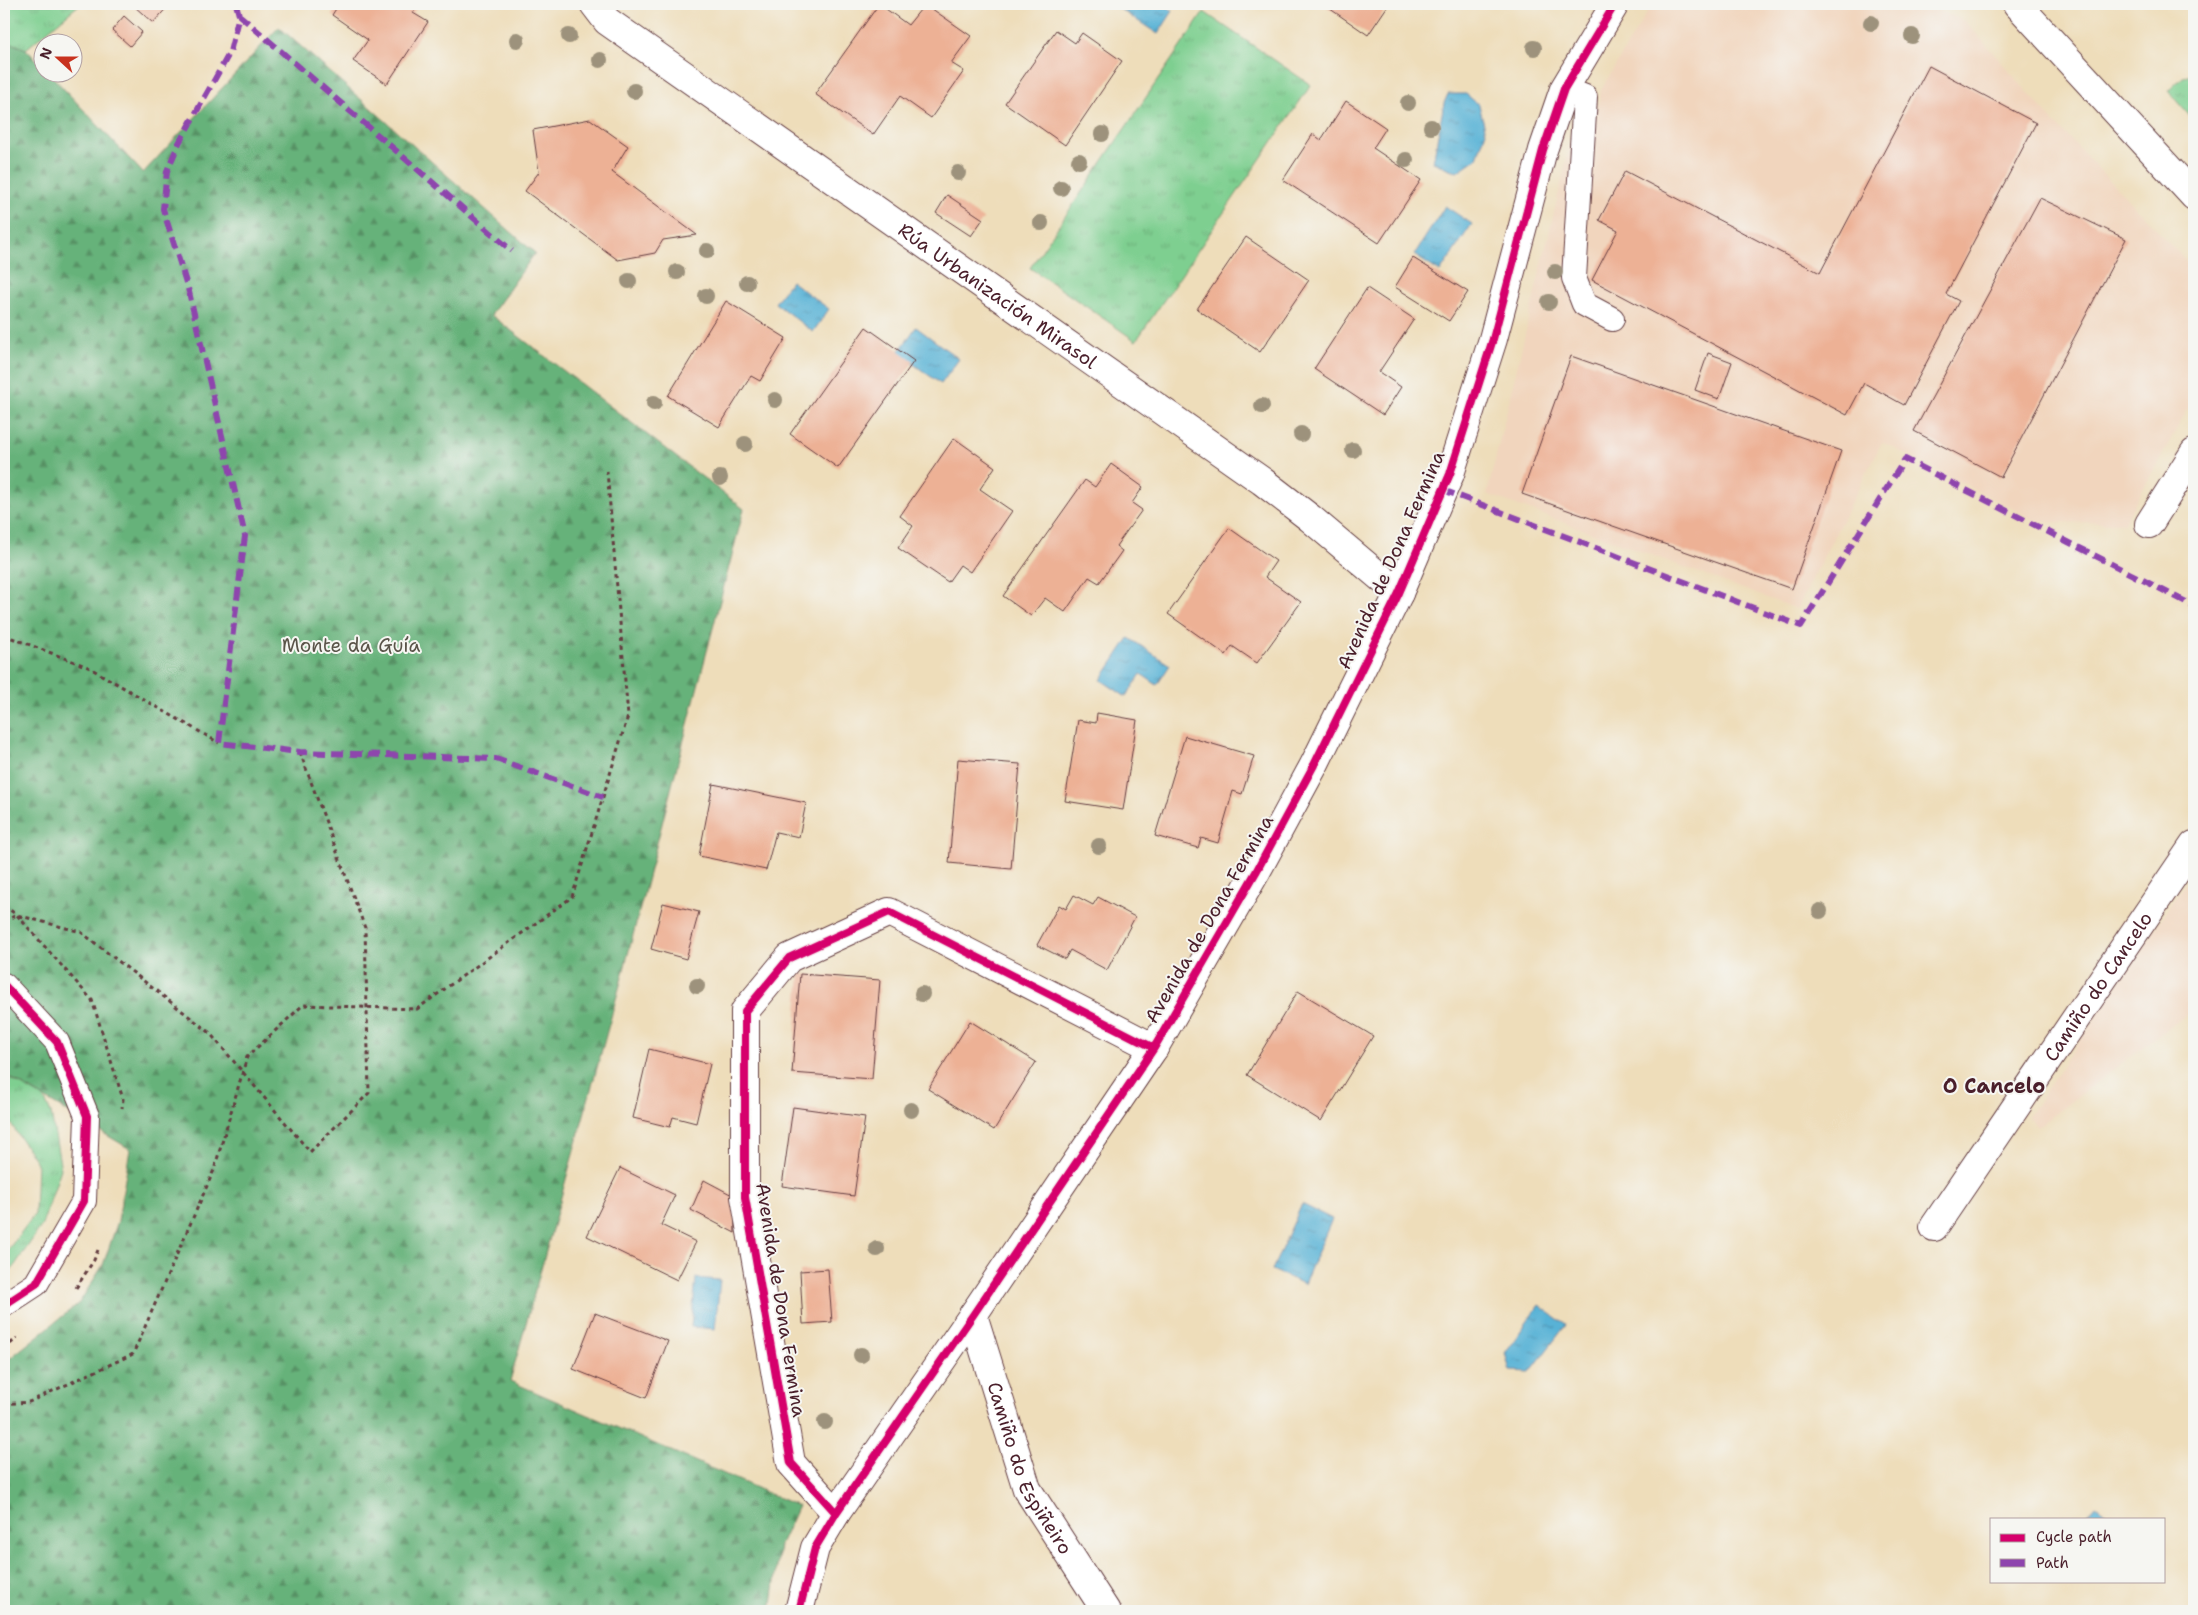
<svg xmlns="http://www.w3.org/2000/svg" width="2198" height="1615" viewBox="0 0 2198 1615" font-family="'Shantell Sans',sans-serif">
<defs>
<pattern id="grass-tufts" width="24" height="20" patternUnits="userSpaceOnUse" patternTransform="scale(1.25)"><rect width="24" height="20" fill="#7ecf90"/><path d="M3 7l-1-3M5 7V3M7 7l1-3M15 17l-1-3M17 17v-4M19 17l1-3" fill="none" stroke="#6eb17c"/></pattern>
<pattern id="forest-firs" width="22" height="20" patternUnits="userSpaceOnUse" patternTransform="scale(1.25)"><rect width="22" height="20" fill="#66b27a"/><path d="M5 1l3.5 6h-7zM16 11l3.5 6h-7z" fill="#569064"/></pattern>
<pattern id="water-ripples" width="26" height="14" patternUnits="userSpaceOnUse" patternTransform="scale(1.25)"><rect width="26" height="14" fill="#59b2d6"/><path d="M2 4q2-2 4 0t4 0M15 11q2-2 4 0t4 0" fill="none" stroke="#4c90ae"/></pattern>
</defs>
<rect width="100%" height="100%" fill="#f6f6f2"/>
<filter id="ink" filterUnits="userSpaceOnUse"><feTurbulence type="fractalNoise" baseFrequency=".02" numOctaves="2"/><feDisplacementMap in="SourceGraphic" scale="10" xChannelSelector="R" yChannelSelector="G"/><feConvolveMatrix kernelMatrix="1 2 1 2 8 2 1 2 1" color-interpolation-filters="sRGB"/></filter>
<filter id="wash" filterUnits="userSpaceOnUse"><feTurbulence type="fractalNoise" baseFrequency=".0096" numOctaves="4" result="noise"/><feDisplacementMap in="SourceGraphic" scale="20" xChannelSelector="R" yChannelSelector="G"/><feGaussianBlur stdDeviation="1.12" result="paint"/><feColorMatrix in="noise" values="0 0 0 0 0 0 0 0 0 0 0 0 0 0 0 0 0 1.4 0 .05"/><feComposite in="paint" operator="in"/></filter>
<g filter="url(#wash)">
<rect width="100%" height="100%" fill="#eeddba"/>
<path fill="#f1d5bd" d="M1652,4H1922L1965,21L2054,122L2194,269V398L2124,523L2039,522L1882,442L1797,609L1487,494L1571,141L1592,144L1601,90Z
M2194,871V1009L2037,1127L2028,1117Z"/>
<path fill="url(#grass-tufts)" stroke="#64775e" d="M4,4H80L26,49L4,40Z
M1204,12L1311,85L1136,341L1030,268Z
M2194,75V121L2168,91L2183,77Z
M4,1075L44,1098L51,1113L61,1169L42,1225L13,1268L4,1275V1255L35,1214L37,1163L9,1121L4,1118Z"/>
<path fill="url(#forest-firs)" stroke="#586852" d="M279,27L535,253L491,315L744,509L620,985L510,1381L798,1506L780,1545L771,1611H4V1363L79,1303L103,1265L118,1221L130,1149L4,1074V40L26,49L42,66V72L49,73L143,173Z"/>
<path fill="url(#water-ripples)" stroke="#526880" d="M1112,4H1162L1173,11L1158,34Z
M1448,94H1466L1479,105L1486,132L1477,158L1457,172L1433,162L1444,103Z
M1445,206L1472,224L1440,272L1414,255Z
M791,281L829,309L813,332L775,303Z
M916,327L959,359L941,384L898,353Z
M1129,638L1170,665L1157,685L1141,674L1126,697L1101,680Z
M1302,1204L1332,1219L1304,1284L1272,1270Z
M696,1278L720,1280L715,1329L691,1327Z
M1539,1305L1566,1325L1530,1372L1510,1371L1505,1353Z
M2096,1505L2114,1519H2084Z"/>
<g id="blocks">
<path fill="#edb195" d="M135,4H170L153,23L134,6Z
M339,4H419L413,13L428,22L387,84L353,61L368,40L332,15Z
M879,4L908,25L925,4L971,36L951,63L964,71L931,118L900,96L873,135L815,94Z
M1323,4H1389L1368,35Z
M2191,4H2194V16H2193Z
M124,16L142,32L130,46L112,30Z
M1056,30L1075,43L1082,33L1122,61L1065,145L1005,103Z
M1929,66L2036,123L1946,294L1959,301L1904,405L1864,383L1847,415L1592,280L1618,230L1599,220L1625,171L1820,273Z
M1346,101L1386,128L1373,148L1421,180L1379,243L1283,180L1313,134L1321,140Z
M590,119L628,146L612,172L697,235L663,240L655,253L618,260L525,191L539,172L533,130Z
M947,195L983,219L971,236L936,213Z
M2040,198L2126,239L2001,477L1914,431Z
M1246,237L1309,280L1260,352L1197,309Z
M1413,258L1468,292L1449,321L1395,287Z
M1367,288L1414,319L1379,372L1401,387L1383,415L1314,369Z
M726,301L786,338L760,381L751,376L719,427L668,396Z
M866,327L914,361L838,468L790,434Z
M1708,353L1732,362L1719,399L1695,390Z
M1571,356L1841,451L1792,589L1522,494Z
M954,438L995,467L980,489L1012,511L970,572L960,565L948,582L898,548L913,526L900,516Z
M1111,464L1143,487L1132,503L1142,510L1116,546L1122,551L1099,583L1089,577L1065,612L1045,598L1031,616L1003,596L1085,480L1095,487Z
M1229,528L1276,561L1265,577L1301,602L1257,663L1232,646L1226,655L1168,614Z
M1097,713L1137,720L1123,810L1065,801L1078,720L1096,723Z
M1185,736L1254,756L1242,794L1233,791L1218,843L1201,838L1198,848L1155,836Z
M958,759L1020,764L1011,869L949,863Z
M713,784L806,803L799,837L776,832L766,870L699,856Z
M1074,895L1093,905L1098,897L1135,917L1107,970L1070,950L1065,959L1037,945L1059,905L1066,909Z
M663,903L699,912L686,959L651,949Z
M800,974L880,980L872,1079L792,1073Z
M1298,991L1373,1036L1321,1121L1247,1075Z
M970,1021L1036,1062L994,1130L928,1089Z
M649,1049L710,1064L696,1123L673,1117L670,1127L633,1118Z
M793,1107L865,1117L854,1196L782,1186Z
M620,1168L675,1195L661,1225L696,1242L677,1280L587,1236Z
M704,1180L734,1196L735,1233L691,1210Z
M828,1269L832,1322L803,1324L800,1271Z
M595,1313L668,1341L646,1398L573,1369Z"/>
</g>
</g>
<g filter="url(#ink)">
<use href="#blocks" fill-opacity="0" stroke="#633c40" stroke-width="1"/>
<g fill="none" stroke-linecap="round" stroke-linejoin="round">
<defs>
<path id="service" d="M1564,89L1585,97L1574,278L1584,304L1612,319
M4,985L57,1042L87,1116L84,1201L36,1284L4,1305"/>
<g id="minor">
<path id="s1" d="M594,4L607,21L1262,481L1310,518L1399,593"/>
<path d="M2017,4L2194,196"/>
<path d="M2149,524L2194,453"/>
<path id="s2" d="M1934,1227L2194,845"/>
<path id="s3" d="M973,1315L1027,1489L1106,1611"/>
<path d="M836,1513L791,1463L745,1197V1011L789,958L889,912L1154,1048"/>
<path d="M799,1611L815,1548L836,1513L973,1315L1154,1048L1256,872L1314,765L1399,593L1450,474L1493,339L1543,150L1564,89L1615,4"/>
</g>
</defs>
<use href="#service" stroke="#633c40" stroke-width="26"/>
<use href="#minor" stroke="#633c40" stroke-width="30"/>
<path stroke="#633c40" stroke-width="3" stroke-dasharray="4 4" stroke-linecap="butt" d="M4,635L88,667L219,743
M4,906L17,915L92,1000L123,1099L122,1108
M4,921L17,915L81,932L209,1032L310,1152L369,1093L365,928L300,752
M76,1288L94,1260L98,1250
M4,1349L17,1338
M4,1404L29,1402L133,1354L214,1170L247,1057L303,1005L417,1009L572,897L628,716L607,471"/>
<use href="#service" stroke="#fff" stroke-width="24"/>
<use href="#minor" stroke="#fff" stroke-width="28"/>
<path stroke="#8e44ad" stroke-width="6" stroke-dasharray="12 6" stroke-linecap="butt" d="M236,4L239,15L230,52L179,143L167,171L163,209L189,292L245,536L219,743L300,752L496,759L603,797
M239,15L512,251
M1443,490L1801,626L1905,459L2194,606"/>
<defs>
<path id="cycleway" d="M4,985L57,1042L87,1116L84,1201L36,1284L4,1305
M836,1513L791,1463L745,1197V1011L789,958L889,912L1154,1048
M799,1611L815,1548L836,1513L973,1315L1154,1048L1256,872L1314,765L1399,593L1450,474L1493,339L1543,150L1564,89L1615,4"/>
</defs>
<use href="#cycleway" stroke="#f6f6f2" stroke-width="11"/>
<use href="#cycleway" stroke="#d6006c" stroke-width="8"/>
</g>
<g fill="#9d927c">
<circle cx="1871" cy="23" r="8"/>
<circle cx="569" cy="36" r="8"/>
<circle cx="1912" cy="36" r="8"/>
<circle cx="517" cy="40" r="8"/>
<circle cx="1534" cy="48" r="8"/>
<circle cx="600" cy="60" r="8"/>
<circle cx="634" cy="91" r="8"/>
<circle cx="1408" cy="103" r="8"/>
<circle cx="1431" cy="127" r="8"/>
<circle cx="1102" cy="134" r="8"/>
<circle cx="1406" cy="160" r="8"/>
<circle cx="1079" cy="161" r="8"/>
<circle cx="958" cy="173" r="8"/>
<circle cx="1061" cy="188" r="8"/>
<circle cx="1041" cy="223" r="8"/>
<circle cx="707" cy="251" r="8"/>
<circle cx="677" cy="272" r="8"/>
<circle cx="1555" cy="272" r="8"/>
<circle cx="629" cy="281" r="8"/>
<circle cx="747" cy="283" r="8"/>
<circle cx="706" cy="296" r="8"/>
<circle cx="1549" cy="302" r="8"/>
<circle cx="775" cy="400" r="8"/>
<circle cx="654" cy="403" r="8"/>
<circle cx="1262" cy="406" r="8"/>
<circle cx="1301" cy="434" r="8"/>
<circle cx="745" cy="444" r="8"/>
<circle cx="1353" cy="450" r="8"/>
<circle cx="720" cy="478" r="8"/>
<circle cx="1099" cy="846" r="8"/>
<circle cx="1820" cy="911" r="8"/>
<circle cx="697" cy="986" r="8"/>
<circle cx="922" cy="994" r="8"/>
<circle cx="911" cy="1110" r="8"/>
<circle cx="877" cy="1249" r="8"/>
<circle cx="861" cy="1355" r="8"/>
<circle cx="825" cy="1422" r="8"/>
</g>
</g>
<g text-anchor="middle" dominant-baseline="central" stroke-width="4" stroke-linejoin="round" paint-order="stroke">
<g font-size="19" fill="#4a1f2b" stroke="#f6f6f2">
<text stroke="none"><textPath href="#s1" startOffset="499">Rúa Urbanización Mirasol</textPath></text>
<text transform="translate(1391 560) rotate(-66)">Avenida de Dona Fermina</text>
<text transform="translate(1209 919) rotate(-60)">Avenida de Dona Fermina</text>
<text stroke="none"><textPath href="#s2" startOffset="291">Camiño do Cancelo</textPath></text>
<text transform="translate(781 1300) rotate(81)">Avenida de Dona Fermina</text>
<text stroke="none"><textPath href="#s3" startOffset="164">Camiño do Espiñeiro</textPath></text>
</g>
<g font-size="19" fill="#5a5449" stroke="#f6f6f2">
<text x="351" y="645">Monte da Guía</text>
</g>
<g font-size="20" font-weight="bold" fill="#4a1f2b" stroke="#f6f6f2">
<text x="1994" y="1086">O Cancelo</text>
</g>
</g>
<rect width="2198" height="1615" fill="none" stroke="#f6f6f2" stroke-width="20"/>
<rect x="1990" y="1518" width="175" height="65" fill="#f6f6f2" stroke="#b1a0a2"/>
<rect x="2000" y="1534" width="25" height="8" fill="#d6006c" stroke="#b1a0a2"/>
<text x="2036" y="1542" font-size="15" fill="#4a1f2b">Cycle path</text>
<rect x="2000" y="1559" width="25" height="8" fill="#8e44ad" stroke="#b1a0a2"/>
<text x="2036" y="1568" font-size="15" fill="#4a1f2b">Path</text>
<g transform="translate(58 58) rotate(291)"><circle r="24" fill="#f6f6f2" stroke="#b1a0a2"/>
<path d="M0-4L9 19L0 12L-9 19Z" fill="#c8321e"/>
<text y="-8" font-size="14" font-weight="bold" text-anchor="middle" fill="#4a1f2b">N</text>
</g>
</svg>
